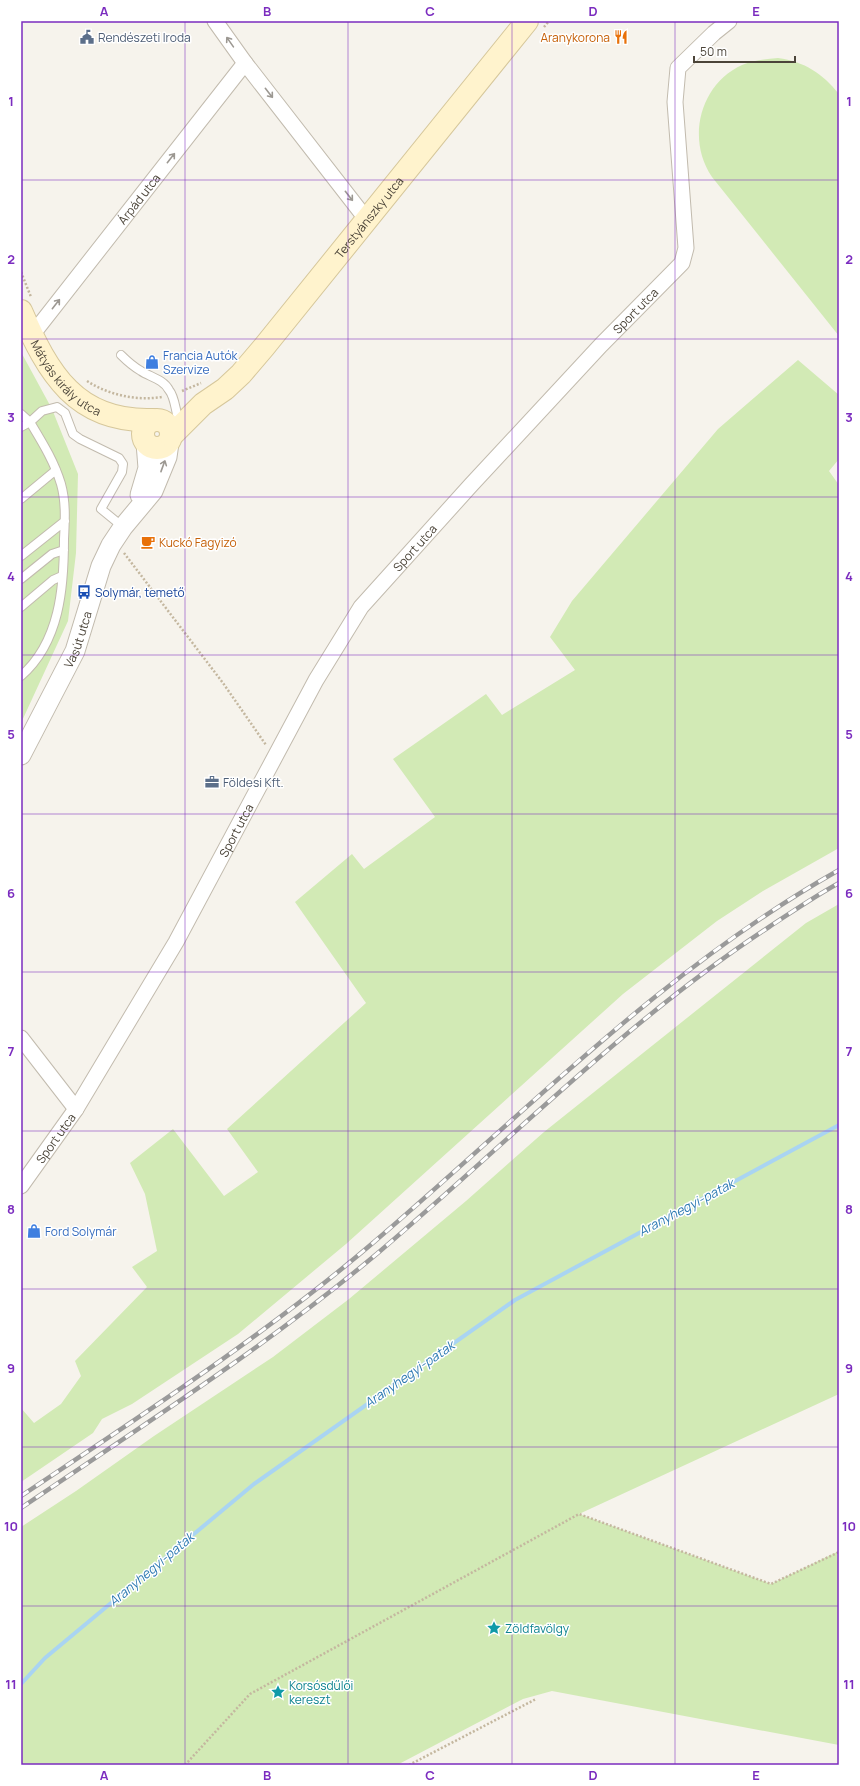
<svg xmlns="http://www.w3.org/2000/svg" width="860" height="1786" viewBox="0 0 860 1786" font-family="Manrope,sans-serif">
<rect width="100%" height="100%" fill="#f6f3ec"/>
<path fill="#d2eab5" d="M778,58C805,62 822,73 839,94V336L712,177C686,139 700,84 742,65C754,60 766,59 778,58Z
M21,352L52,409L78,474L76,553L68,621L21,723Z
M798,360L839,395V459L829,471L839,485V848L763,891L717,921L623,994L346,1244L238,1334L132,1404L102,1419L93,1433L21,1482V1408L34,1423L61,1404L81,1376L75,1361L147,1287L132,1267L157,1251L145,1194L130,1163L173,1129L224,1196L258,1172L227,1129L366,1003L295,902L352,854L364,869L435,817L393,759L486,694L502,715L575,670L550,637L572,601L718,429Z
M839,904V1394L579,1514L771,1584L837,1552L839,1573V1745L552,1691L523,1699L397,1765H21V1527L76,1491L154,1436L273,1357L349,1299L466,1201L544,1132L806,923Z"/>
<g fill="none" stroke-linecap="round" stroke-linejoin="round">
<path stroke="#a9d4f2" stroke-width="4" d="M21,1684L45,1658L254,1484L515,1300L839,1125"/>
<defs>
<path id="service" d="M121,355C127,361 134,367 141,371C150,377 163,379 169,390C174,396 175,406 177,414
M21,414L30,422L21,427
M21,499L56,470
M21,556L65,521
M21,579L52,554L64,550
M21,607L53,580L62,576
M21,676C60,642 64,587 64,539C65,520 66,502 61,484C54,461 42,442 30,422L42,411L57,407L65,413L73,434L80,439L119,458L123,464L122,472L101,509L123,527"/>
<g id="minor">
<path d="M215,21L245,63L367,220"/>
<path id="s1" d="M32,335L245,63"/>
<path d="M21,1038L76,1109"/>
<path id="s2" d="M21,1186L76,1109L176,942L316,680L361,607L471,485L601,345L682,263L686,248L675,102L678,68L714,33L729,21"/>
</g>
<g id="tertiary">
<path d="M140,495L148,468L146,443"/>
<path id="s3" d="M21,755L75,651L101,566L111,545L123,527L153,491L167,457L169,443"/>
</g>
<g id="secondary">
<path id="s4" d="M21,311C48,373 76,423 153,420"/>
<circle cx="157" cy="434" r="14"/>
<path id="s5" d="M171,436L203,404L225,389L241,374L264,347L527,21"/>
</g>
</defs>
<use href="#service" stroke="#c2bbae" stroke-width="10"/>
<use href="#minor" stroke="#c2bbae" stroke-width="17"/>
<use href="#tertiary" stroke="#c2bbae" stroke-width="21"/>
<use href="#secondary" stroke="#d6c79b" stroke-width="24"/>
<path stroke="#c4b79f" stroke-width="2.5" stroke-dasharray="2 2" stroke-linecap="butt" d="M544,27L549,21
M21,272L31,297
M87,381C109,395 136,401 162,397
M182,391L201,383
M124,553L223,683L266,745
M185,1765L250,1694L579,1514L771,1584L839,1552
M409,1765L536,1699"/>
<use href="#service" stroke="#fff" stroke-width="8"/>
<use href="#minor" stroke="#fff" stroke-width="15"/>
<use href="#tertiary" stroke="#fff" stroke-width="19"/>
<use href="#secondary" stroke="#fff3cd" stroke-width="22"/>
<defs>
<path id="rail" d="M21,1496C142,1415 264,1336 374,1242C525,1113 665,968 839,870
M21,1508C143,1425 266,1347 379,1252C508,1143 627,1020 769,927C792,912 815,896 839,883"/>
</defs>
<use href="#rail" stroke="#9a9a9a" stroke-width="4.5"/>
<use href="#rail" stroke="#fff" stroke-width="3" stroke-dasharray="9" stroke-linecap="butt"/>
</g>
<defs><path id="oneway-shaft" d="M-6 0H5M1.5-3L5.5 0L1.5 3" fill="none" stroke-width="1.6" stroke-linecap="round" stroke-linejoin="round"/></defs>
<g stroke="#9c9892">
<use href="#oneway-shaft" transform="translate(230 42) rotate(-125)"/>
<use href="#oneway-shaft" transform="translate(269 93) rotate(52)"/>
<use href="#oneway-shaft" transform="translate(171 158) rotate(-52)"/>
<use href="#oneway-shaft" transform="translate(349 196) rotate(52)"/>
<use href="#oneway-shaft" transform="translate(56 304) rotate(-52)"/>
<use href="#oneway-shaft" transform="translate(163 466) rotate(-70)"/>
</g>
<path fill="none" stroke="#7b2cbf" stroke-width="1" stroke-opacity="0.55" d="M185,21V1765M348,21V1765M512,21V1765M675,21V1765M21,180H839M21,339H839M21,497H839M21,655H839M21,814H839M21,972H839M21,1131H839M21,1289H839M21,1447H839M21,1606H839"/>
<defs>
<symbol id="civic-bare" viewBox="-9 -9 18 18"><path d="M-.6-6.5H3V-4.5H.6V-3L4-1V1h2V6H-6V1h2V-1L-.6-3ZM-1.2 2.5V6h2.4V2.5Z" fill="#5c6f8a" stroke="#fff" stroke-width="2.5" paint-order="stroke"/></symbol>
<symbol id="restaurant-bare" viewBox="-9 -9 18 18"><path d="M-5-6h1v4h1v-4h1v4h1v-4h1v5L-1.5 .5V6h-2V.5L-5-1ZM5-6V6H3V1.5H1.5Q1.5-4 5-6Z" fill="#e8710a" stroke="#fff" stroke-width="2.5" paint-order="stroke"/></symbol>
<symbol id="shop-bare" viewBox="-9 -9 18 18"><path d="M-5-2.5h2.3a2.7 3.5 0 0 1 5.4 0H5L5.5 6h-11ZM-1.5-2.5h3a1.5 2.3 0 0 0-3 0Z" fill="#3f7fe0" stroke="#fff" stroke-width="2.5" paint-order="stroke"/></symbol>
<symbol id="cafe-bare" viewBox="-9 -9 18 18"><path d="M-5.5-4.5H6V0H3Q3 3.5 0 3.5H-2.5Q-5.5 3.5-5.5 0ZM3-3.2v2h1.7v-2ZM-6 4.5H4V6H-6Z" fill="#e8710a" stroke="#fff" stroke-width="2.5" paint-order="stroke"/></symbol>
<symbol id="bus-bare" viewBox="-9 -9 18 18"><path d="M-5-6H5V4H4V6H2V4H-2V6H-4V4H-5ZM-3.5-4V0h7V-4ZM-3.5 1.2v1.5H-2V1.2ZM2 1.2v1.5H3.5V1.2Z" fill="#1a4fb4" stroke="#fff" stroke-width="2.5" paint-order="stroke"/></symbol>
<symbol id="office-bare" viewBox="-9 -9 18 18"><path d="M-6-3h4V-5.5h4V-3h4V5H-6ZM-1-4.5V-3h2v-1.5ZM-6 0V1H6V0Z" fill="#5c6f8a" stroke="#fff" stroke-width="2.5" paint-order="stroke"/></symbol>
<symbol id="sight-bare" viewBox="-9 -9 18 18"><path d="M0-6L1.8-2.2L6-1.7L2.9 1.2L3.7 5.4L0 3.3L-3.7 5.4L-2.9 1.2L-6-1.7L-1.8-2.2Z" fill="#0f9aa8" stroke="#fff" stroke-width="2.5" paint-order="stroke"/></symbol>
</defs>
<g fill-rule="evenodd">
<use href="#civic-bare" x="77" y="27" width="20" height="20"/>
<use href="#restaurant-bare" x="611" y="27" width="20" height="20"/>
<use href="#shop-bare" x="142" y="352" width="20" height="20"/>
<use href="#cafe-bare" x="138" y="532" width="20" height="20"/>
<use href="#bus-bare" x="74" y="582" width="20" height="20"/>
<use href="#office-bare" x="202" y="772" width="20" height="20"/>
<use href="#shop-bare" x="24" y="1221" width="20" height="20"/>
<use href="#sight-bare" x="484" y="1618" width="20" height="20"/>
<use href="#sight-bare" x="268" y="1682" width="20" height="20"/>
</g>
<g text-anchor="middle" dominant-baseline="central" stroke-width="3" stroke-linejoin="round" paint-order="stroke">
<g font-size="12" fill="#4e5e75" stroke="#fff" text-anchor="start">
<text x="98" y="37">Rendészeti Iroda</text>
<text x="223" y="782">Földesi Kft.</text>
</g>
<g font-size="12" fill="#c56008" stroke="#fff" text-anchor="end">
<text x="610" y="37">Aranykorona</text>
<text x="159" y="542" text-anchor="start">Kuckó Fagyizó</text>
</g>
<g font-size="12" fill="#4b4439" stroke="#fff">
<text stroke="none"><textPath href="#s1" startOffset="173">Árpád utca</textPath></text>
<text stroke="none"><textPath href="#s5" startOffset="296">Terstyánszky utca</textPath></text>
<text stroke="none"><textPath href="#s2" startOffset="1076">Sport utca</textPath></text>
<text stroke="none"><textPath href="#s4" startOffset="82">Mátyás király utca</textPath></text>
<text stroke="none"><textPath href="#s2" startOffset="752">Sport utca</textPath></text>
<text stroke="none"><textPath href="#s3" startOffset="129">Vasút utca</textPath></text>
<text stroke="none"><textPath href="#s2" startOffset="416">Sport utca</textPath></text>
<text stroke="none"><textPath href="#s2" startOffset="59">Sport utca</textPath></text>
</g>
<g font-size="12" fill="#366cbe" stroke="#fff" text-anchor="start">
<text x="163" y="355">Francia Autók<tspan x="163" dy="14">Szervize</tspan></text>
<text x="45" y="1231">Ford Solymár</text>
</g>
<g font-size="12" fill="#164399" stroke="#fff" text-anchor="start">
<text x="95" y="592">Solymár, temető</text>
</g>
<g font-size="12" fill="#0d838f" stroke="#fff" text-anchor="start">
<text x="505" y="1628">Zöldfavölgy</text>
<text x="289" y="1685">Korsósdűlői<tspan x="289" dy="14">kereszt</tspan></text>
</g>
<g font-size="13" font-style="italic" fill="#2e7ab2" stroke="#fff">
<text transform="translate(686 1207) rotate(-28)">Aranyhegyi-patak</text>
<text transform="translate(409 1374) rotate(-35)">Aranyhegyi-patak</text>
<text transform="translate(151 1569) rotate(-40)">Aranyhegyi-patak</text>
</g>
</g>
<rect width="860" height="1786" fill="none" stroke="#ffffff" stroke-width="44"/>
<path d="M694 56v6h101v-6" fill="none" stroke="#4b4439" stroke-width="2"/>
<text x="700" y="56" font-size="12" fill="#4b4439" stroke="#ffffff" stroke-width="3" paint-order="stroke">50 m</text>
<rect x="22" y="22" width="816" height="1742" fill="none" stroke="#7b2cbf" stroke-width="1.5"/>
<g font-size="13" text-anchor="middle" font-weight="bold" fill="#7b2cbf">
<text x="104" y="16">A</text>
<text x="267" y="16">B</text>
<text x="430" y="16">C</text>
<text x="593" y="16">D</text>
<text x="756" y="16">E</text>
<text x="11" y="106">1</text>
<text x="849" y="106">1</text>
<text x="11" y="264">2</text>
<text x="849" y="264">2</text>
<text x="11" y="422">3</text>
<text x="849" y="422">3</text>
<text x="11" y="581">4</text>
<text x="849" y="581">4</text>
<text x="11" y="739">5</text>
<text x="849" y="739">5</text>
<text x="11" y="898">6</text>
<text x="849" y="898">6</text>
<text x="11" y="1056">7</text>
<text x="849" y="1056">7</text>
<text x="11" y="1214">8</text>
<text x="849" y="1214">8</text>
<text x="11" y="1373">9</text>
<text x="849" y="1373">9</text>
<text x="11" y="1531">10</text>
<text x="849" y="1531">10</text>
<text x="11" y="1689">11</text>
<text x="849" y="1689">11</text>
<text x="104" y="1780">A</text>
<text x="267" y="1780">B</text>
<text x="430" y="1780">C</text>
<text x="593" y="1780">D</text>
<text x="756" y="1780">E</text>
</g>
</svg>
